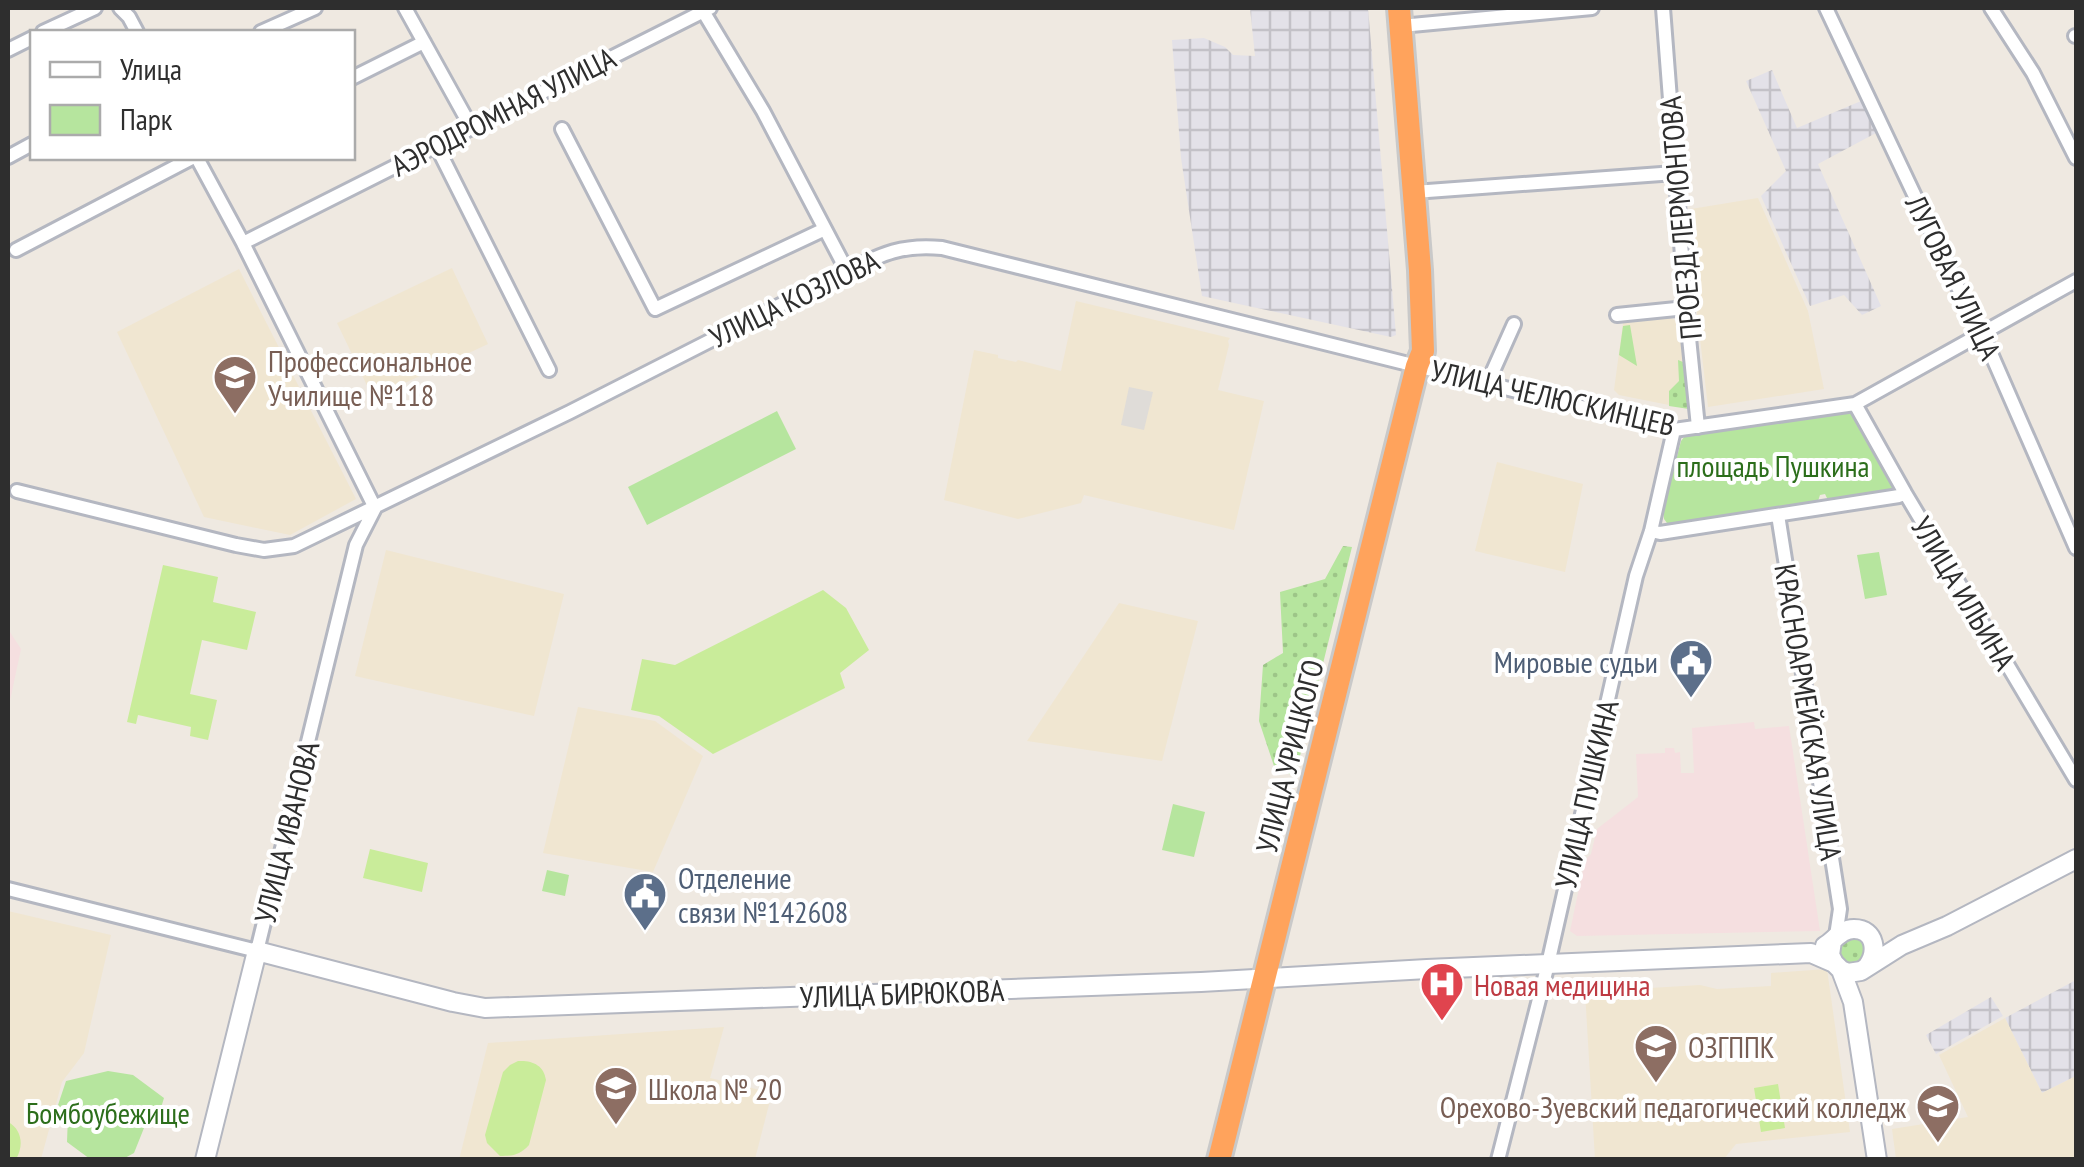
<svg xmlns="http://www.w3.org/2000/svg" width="2084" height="1167" viewBox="0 0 2084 1167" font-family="'PT Sans Narrow',sans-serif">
<defs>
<pattern id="industrial-grid" width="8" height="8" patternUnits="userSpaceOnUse" patternTransform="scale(2.5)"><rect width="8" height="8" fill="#e3e1e8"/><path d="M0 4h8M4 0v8" fill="none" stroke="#c3c1c7"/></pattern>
<pattern id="grass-dots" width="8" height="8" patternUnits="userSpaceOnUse" patternTransform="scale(2.5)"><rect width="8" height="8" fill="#b6e59e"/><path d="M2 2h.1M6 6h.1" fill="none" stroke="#9dc588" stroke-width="1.8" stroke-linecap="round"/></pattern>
</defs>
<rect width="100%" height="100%" fill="#efe9e1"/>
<path fill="url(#industrial-grid)" d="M1250,8H1368L1396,335L1391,337L1202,296L1181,158L1172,40L1204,38L1225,47L1233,55L1255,56Z
M1772,70L1797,128L1861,101L1876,133L1818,164L1881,306L1862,315L1844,295L1810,306L1761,196L1786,171L1746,81Z
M2076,980V1076L2042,1093L2005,1018Z
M1991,997L2003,1016L1936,1054L1926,1035Z"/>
<path fill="#f0e6d1" d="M1758,198L1808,311L1824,389L1708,407L1685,210Z
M452,268L488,344L373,398L337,323Z
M239,269L356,499L290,535L204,517L117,332Z
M1076,301L1230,338L1228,341L1229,345L1218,390L1264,401L1234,530L1084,495L1081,503L1018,519L944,500L974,350L998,355V358L1016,362L1018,360L1061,371Z
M1666,316L1679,322L1689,409L1619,395L1614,390L1623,323Z
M1497,462L1583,484L1565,572L1475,551Z
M386,550L564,594L534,716L355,676Z
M1119,603L1198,621L1162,761L1027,741Z
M578,707L655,721L703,756L653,872L543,853Z
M8,911L111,935L84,1053L62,1082L41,1159L8,1160Z
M1827,969L1850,1132L1736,1144L1724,1159H1595L1585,992L1622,990V993L1649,991L1650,988L1700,985L1717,989L1771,986V973Z
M2005,1018L2042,1093L2076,1076V1159H1896L1892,1129L1968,1117L1939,1055Z
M724,1027L710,1078L772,1093L755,1159L459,1160L488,1043Z"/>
<path fill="#f5dfe0" d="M8,629L21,649L8,710Z
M1754,722L1755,729L1789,726L1820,931L1577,936L1570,931L1585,860L1591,854L1597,829L1638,797L1636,754L1665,753V748H1674L1675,753L1680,752L1681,773H1694L1692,728Z"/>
<path fill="url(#grass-dots)" d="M1678,360L1683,362L1689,409L1669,406V391L1679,381Z
M1343,546L1352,547L1295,776L1275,769L1259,721L1263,665L1283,653L1280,592L1325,579Z
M1858,937L1865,943L1863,962L1850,966L1839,959L1838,946L1843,939Z"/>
<path fill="#b6e59e" d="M1630,325L1637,366L1619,355L1623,326Z
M777,411L796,449L647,525L628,487Z
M1848,411L1853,413L1895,483V488L1889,492L1845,500H1828L1825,494L1820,495L1818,501L1674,523H1667L1664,519L1663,511L1681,441L1685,436Z
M1879,552L1887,595L1865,599L1857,555Z
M1173,804L1205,812L1194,857L1162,850Z
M547,870L569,875L565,896L542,891Z
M108,1071L133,1075L164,1098L160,1111L150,1113L134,1153L123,1159H90L67,1142L68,1115L58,1105L66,1081Z"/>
<path fill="#c9ec9a" d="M163,565L218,577L213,602L256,612L247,650L202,640L190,694L217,700L208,740L190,736L191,727L138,715L136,724L127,722Z
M823,590L846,608L869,650L840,673L845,688L713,754L659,716L631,710L642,659L675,665Z
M370,849L428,863L422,892L363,878Z
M518,1061C532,1060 544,1065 546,1080L529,1145C520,1155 513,1156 500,1156L487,1143L485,1135L503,1072L510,1065Z
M1778,1084L1785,1128L1761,1132L1754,1088Z
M8,1122C22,1129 24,1146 16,1159H8Z"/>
<path fill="#dfdcd8" d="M1129,387L1153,392L1144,430L1121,425Z"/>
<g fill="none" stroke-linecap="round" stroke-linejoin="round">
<defs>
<path id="street" d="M120,8L129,17L137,32
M405,8L471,127
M1663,8L1686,308L1698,427
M1826,8L1980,334L1986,342L2076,548
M1991,8L2033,73L2076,158
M703,11L763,111L847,271
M1401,26L1592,8
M43,32L95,8
M261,32L315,8
M2075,36H2076
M8,50L32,38
M352,78L424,42
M562,129L655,309L825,229
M436,145L549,370
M8,157L32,144
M197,158L243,243L375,508
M1414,192L1675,173
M243,243L710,8
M16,250L192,158
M1617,315L1686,308
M1489,384L1493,371L1514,324
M1855,404L1905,493L2076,780
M17,491L236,545L264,550L294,546L570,412L847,271C882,254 902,244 942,248L1674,430L1855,404L2076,281
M1778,515L1840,909L1836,936
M1651,531L1660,533L1899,496L1905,493
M8,889L257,951L356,545L375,508
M1498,1160L1548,964L1636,576L1651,531L1674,430"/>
<path id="secondary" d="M1832,941L1830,955L1834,963L1841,970L1853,1002L1877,1160
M1825,946C1835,940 1841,929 1854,929C1876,929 1878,953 1867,967
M1841,970L1848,973L1861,971L1902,945L1947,926L2076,859
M205,1160L257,951L453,1002L485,1008L1201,982L1427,969L1811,953L1834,963"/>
<path id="highway" d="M1219,1160L1417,366L1423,351L1420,270L1399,8"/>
</defs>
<use href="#street" stroke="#b4b7c1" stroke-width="18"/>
<use href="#secondary" stroke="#b4b7c1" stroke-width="22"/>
<use href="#highway" stroke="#c9c9c9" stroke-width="28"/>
<use href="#street" stroke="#fff" stroke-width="12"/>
<use href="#secondary" stroke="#fff" stroke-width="18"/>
<use href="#highway" stroke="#ffa35c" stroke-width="22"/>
</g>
<defs>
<symbol id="university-pin" viewBox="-11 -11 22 30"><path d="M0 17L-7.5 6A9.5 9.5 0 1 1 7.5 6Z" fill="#8d6e63" stroke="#fff"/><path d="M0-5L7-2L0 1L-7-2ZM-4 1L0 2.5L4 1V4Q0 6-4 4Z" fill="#fff"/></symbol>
<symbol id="civic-pin" viewBox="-11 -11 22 30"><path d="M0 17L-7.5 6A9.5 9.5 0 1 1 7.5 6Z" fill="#5c6f8a" stroke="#fff"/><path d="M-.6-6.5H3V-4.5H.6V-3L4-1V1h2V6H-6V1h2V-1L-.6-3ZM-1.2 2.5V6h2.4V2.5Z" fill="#fff"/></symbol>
<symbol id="hospital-pin" viewBox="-11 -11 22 30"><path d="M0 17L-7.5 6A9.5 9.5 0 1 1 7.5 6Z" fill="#e0444e" stroke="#fff"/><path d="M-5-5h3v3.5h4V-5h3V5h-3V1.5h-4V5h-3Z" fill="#fff"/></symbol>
<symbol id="school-pin" viewBox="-11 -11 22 30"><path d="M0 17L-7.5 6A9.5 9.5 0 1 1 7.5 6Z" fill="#8d6e63" stroke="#fff"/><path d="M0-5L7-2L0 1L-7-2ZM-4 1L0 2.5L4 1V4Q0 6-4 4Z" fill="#fff"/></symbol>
</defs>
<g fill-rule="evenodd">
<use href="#university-pin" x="210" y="352" width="50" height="68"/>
<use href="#civic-pin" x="1666" y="636" width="50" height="68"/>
<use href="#civic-pin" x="620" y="869" width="50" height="68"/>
<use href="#hospital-pin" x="1417" y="959" width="50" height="68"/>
<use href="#university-pin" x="1631" y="1021" width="50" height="68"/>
<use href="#school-pin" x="591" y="1063" width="50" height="68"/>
<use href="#university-pin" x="1913" y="1081" width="50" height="68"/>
</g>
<g text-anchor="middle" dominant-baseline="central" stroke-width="8" stroke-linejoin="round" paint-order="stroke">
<g font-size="30" fill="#2e2e2e" stroke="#fff">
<text transform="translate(503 111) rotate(-27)">АЭРОДРОМНАЯ УЛИЦА</text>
<text transform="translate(1680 218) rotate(-95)">ПРОЕЗД ЛЕРМОНТОВА</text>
<text transform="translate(1954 277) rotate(64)">ЛУГОВАЯ УЛИЦА</text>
<text transform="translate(794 298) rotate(-26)">УЛИЦА КОЗЛОВА</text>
<text transform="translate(1553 397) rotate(13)">УЛИЦА ЧЕЛЮСКИНЦЕВ</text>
<text transform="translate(1964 593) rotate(59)">УЛИЦА ИЛЬИНА</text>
<text transform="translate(1809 712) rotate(81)">КРАСНОАРМЕЙСКАЯ УЛИЦА</text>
<text transform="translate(1289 756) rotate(-76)">УЛИЦА УРИЦКОГО</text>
<text transform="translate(1586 794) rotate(-77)">УЛИЦА ПУШКИНА</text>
<text transform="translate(286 832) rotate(-76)">УЛИЦА ИВАНОВА</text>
<text transform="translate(902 993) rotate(-2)">УЛИЦА БИРЮКОВА</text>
</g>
<g font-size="30" fill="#785e54" stroke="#fff" text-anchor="start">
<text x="268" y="360">Профессиональное<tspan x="268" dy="34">Училище №118</tspan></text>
<text x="1688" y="1046">ОЗГППК</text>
<text x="648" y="1088">Школа № 20</text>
<text x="1906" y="1106" text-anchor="end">Орехово-Зуевский педагогический колледж</text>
</g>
<g font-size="30" fill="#2c6e1b" stroke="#fff">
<text x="1773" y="465">площадь Пушкина</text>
<text x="108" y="1112">Бомбоубежище</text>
</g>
<g font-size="30" fill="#4e5e75" stroke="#fff" text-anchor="end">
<text x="1658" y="661">Мировые судьи</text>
<text x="678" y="877" text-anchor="start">Отделение<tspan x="678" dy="34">связи №142608</tspan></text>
</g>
<g font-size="30" fill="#be3a42" stroke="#fff" text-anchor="start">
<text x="1474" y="984">Новая медицина</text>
</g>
</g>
<rect width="2084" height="1167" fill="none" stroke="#2e2e2e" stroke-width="20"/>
<rect x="30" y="30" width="325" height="130" fill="#ffffff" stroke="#ababab" stroke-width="2.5"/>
<rect x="50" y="62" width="50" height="15" fill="#ffffff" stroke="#ababab" stroke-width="2.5"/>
<text x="120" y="80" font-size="30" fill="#2e2e2e">Улица</text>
<rect x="50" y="105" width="50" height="30" fill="#b6e59e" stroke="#ababab" stroke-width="2.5"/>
<text x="120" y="130" font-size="30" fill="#2e2e2e">Парк</text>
</svg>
